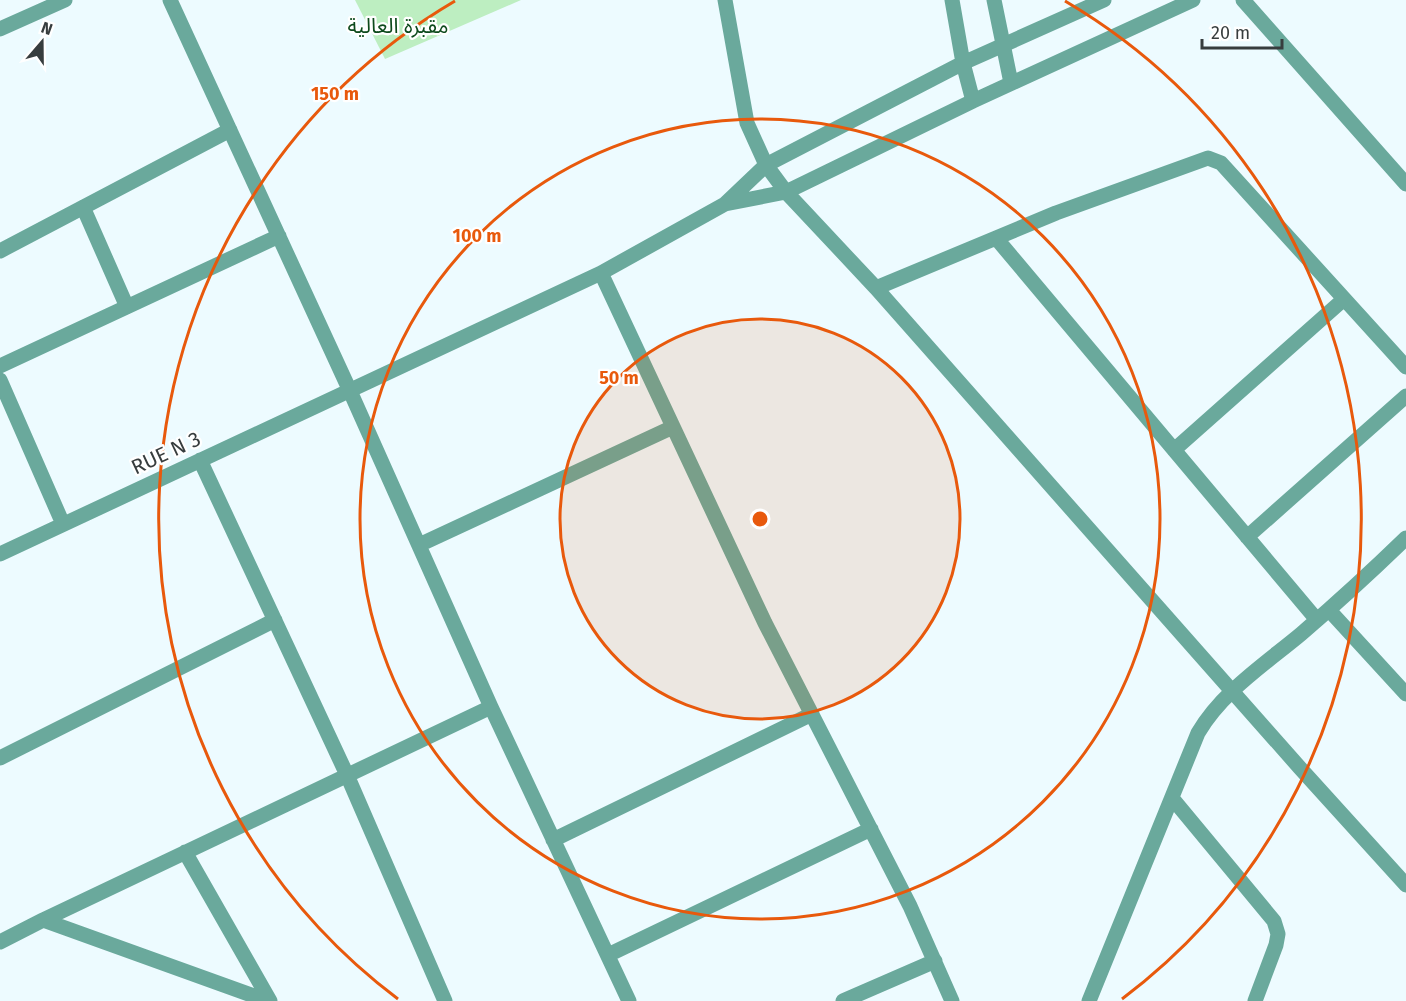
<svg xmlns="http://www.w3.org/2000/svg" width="1406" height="1001" viewBox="0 0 1406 1001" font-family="'Fira Sans','Noto Sans Arabic',sans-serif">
<rect width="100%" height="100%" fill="#edfbff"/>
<path fill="#bdeec1" d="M355,0H521L385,59Z"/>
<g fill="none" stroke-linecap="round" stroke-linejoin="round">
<path stroke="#6aa99c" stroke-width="15" d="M170,0L350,391L491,707L629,1001
M725,0L747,123L766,165L786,192L876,288L1300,768L1406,885
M952,0L963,63L973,101
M994,0L1011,83
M1243,0L1406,184
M0,29L65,0
M725,204L786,192L973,101L1193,0
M83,207L127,307
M996,238L1317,620
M0,251L230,130
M601,273L765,623L910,906L952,1001
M876,288L1056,213L1208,158L1221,163L1406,367
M0,366L279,236
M0,380L63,524
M1174,450L1344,299
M200,460L347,775L445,1001
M1247,537L1406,396
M419,545L673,427
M0,554L601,273L725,204L766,165L963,63L1104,0
M1329,610L1406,694
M0,758L275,620
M1172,798L1274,921L1278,934L1276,945L1255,1001
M553,840L812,714
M185,852L270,1001
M43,920L491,707
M0,942L43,920L268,1001
M608,955L871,829
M843,1001L935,961
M1089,1001L1198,733C1222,692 1265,664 1301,634C1337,603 1372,571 1406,538"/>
</g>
<circle cx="760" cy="519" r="200" fill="#e8590c" fill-opacity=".12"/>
<g fill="none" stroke="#e8590c" stroke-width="3">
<circle cx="760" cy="519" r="200"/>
<circle cx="760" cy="519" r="400"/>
<path d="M398 999A601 601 0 0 1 455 1M1065 1A601 601 0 0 1 1122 999"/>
</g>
<g text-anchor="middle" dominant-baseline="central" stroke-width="4.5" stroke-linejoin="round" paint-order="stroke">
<g font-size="21" fill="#0d4a1c" stroke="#fff">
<text x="398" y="26">مقبرة العالية</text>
</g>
<g font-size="21" fill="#373d3e" stroke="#fff">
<text transform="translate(166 453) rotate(-25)">RUE N 3</text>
</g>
</g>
<circle cx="760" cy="519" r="9" fill="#e8590c" stroke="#fff" stroke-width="3"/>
<g font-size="18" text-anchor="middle" font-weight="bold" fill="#e8590c" stroke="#fff" stroke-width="4.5" stroke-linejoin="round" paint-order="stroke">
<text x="335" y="100">150 m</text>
<text x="477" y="242">100 m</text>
<text x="619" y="384">50 m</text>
</g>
<g transform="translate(42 42) rotate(20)" stroke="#ffffff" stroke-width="4.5" paint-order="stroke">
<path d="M0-4.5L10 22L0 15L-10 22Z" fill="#373d3e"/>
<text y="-9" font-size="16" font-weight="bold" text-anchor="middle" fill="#373d3e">N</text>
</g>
<path d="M1202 39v9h80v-9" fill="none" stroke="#373d3e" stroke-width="3"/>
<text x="1211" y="39" font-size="18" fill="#373d3e" stroke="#ffffff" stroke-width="4.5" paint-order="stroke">20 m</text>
</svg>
